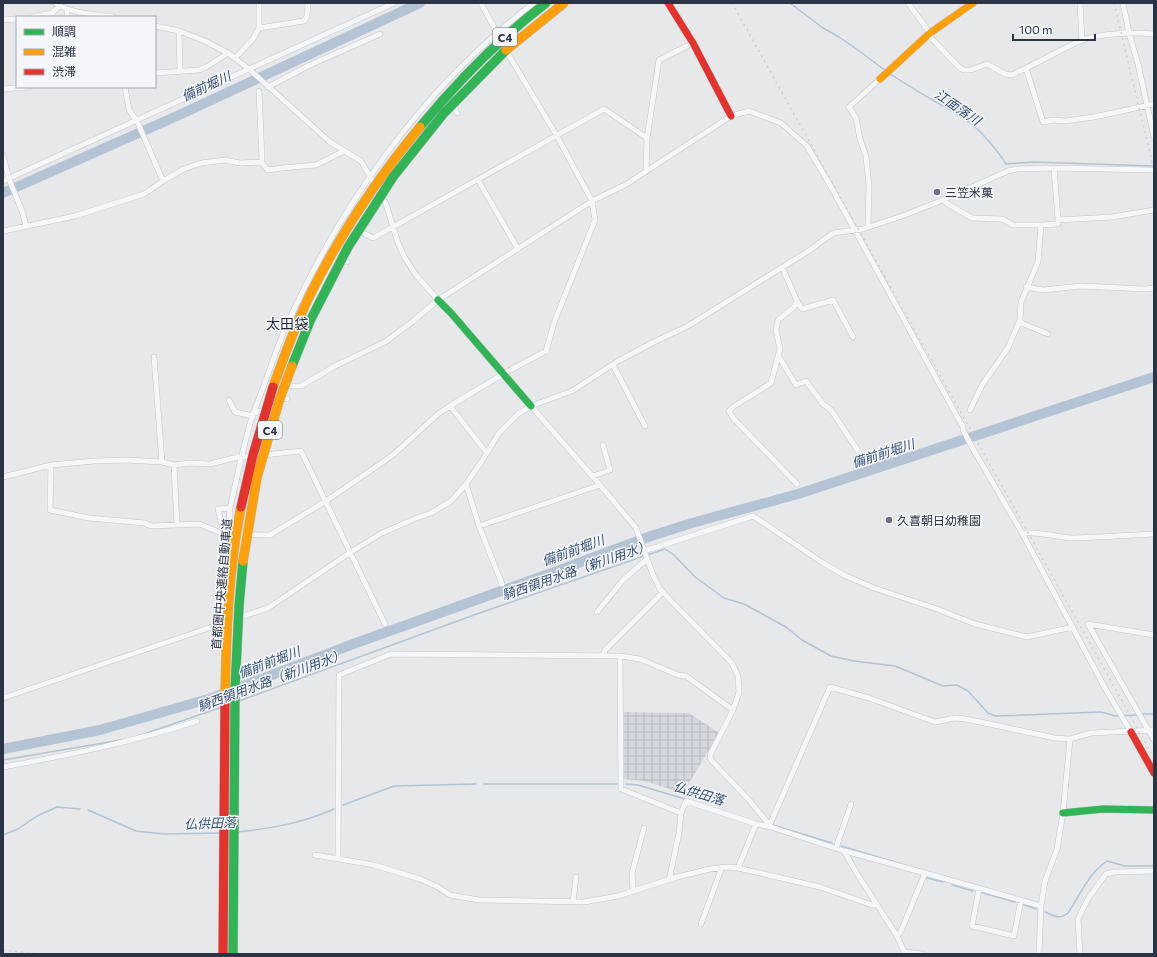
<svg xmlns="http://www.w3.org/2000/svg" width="1157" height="957" viewBox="0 0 1157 957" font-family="Commissioner,'Noto Sans JP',sans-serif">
<defs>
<pattern id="industrial-grid" width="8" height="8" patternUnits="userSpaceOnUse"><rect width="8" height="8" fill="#d4d7dd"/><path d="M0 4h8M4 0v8" fill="none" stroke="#b6b9bf"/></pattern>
</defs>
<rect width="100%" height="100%" fill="#e6e8ea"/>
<path fill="url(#industrial-grid)" d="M624,712L689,713L719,733L683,793L644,781L624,779Z"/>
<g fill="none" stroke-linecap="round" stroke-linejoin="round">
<path stroke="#b4c4d5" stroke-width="1.5" d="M790,3L823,28L839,37L862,53L886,71
M889,73C915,91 943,105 969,122C980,130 999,152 1006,164L1033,162L1154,166
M647,555L665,549L674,555L695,577L724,598L744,604L786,627L802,640L831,656L854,661L895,666L943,686L957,685L968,691L988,713L995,716L1101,712L1116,716L1138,715
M239,701L474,615L644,556
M1142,714H1154
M135,737L222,707
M3,760L121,740
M484,784H617
M626,784L638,785L685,799
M343,805L394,786L476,784
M88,810L136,831L164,834L221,833
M773,825L832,843
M237,832C272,828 300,824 334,809
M3,835L18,829L37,816L57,807L80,809
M841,846L908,866
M927,878L943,882
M952,885L973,891
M983,893L1015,902
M1022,904L1036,909
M1045,912C1055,916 1059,920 1068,913C1080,895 1088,874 1107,861L1125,866H1154"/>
<path stroke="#b4c4d5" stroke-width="10" d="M3,193L177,116L420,3
M3,749L100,730L212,698L356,643L557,571L651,536L692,523L798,494L1154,377"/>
<defs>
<path id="street" d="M55,3C72,14 94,14 113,17
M481,3L511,59L557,136L592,201L595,220L555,320L546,351L503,374L450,406L487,453
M908,3L930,33L931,38L960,68L964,70H971L987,64L1005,74L1011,75C1035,65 1057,51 1080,41C1101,33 1133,32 1154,34
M1080,3L1082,40
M1123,3L1129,33L1138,64L1154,137
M67,9V17
M32,17L52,13L59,6
M3,20L17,19
M155,26L179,31L205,41L228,53L249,69L330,142L361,161L386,204L398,243L405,258L416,275L438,300
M259,28L304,21L307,16L308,3
M179,31L180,71
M235,58L253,39L259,28V3
M1026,68L1043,122L1053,120L1065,121L1094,117L1154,104
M155,73L199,70L208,66L228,53
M125,87L129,110L137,121L163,181L184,169L201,163L225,160L240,163L261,162
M268,87L310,65L380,34
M3,89L28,87
M259,91L262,160L261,162L268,170L282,168L316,165L344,151
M456,102L455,109L457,113
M3,156L9,179L22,211L26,226
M1054,168L1058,220
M646,170L647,138L659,60L693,43
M478,180L518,249
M3,181L394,3
M943,200L948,204L972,218L1002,219L1013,225H1041L1058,224V220L1112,217L1154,210
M868,227L869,186L866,156L860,139L856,118L849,107L880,79
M3,231L75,216L144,194L163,181
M365,234L373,238L604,109L647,138
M331,253L347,262
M782,267L797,301L794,307L778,320L776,330L780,349L771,383L733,407L729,411L734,419L797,484
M1026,287L1043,290L1081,286L1145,289L1154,288
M797,301L802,309L833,300L853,337
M1019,322L1048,334
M778,355L796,385L806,381L823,404L831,410L866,463
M154,357L162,462
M613,365L645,426
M292,386H301L335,366L385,342L412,322L438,300L592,201L625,185L731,116L749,111L781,123L807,146L830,185L963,427V430L972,447L1022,533L1105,688L1131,732
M229,400L235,412L253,416
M531,406L600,485L636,528L653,575L660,589L674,604L732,663L738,676L739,692L733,710L711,753L710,757L711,760L749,800L771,827L844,851L856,872L897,936L905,954
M970,410L982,385L1008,348L1020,320L1021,302L1038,262L1041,225
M254,413L265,410L282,398L287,399
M51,465L50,510L89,518L145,523L151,526L199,524L224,534L270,535L326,501L393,455L438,414L450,406
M174,465L177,525
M593,476L610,470L603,445
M3,477L51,465L94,461L126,460L162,462L174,465L190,463L210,464L234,458L301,451L385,624
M466,484L479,526L502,584
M230,508C237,478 243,447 252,417C257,403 263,389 268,374C275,356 281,336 290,318C345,197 428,83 534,3
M479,526L600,485
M1022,533C1039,531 1054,537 1071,538C1098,538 1126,535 1154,534
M224,534L218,509L230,508L229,522L233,525L235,530
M644,551L753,516L823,563L846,576L874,588L937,609L975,624L1027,637L1073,627
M597,612L623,580L647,559
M237,618L268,608L351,552L380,534L414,519L431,513L451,501L466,484L482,461L499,433L518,414L531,406L572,391L618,361L654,342L688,326L810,250L833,233L863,229L902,216L943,200L1008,171L1017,169L1054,168L1154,170
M1088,624L1154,740
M1088,624L1154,635
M603,656L605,650L663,592
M3,698L229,621
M3,767C69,755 133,742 197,721
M681,813L621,789L620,656L640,659L678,675L686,676L733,710
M769,824L771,822L830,687L869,698L935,722L955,718L966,719L1055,738L1070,739L1091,733L1154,730
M836,848L851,804
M845,851L925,873
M315,855L374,865L420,879L438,887L450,895L479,900L584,902L618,896L677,877L710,869L728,867L738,868L820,887L872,905H876
M338,858L339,675L391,654L620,656
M738,868L756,824
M669,880L679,833L681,813L686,801L756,824L771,827
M979,889L972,926L1014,936L1021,900
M633,891L632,873L644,828
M573,902L576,877
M701,924L722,867
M897,936L901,931L925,873L1041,906
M904,952L922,954
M1039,954L1041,906L1045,881L1057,849L1063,813L1070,739
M1080,954L1078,919L1089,897L1106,874L1115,872L1154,871"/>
<path id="fast" d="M438,300L451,313L531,406
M1063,813L1103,809L1154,810"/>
<path id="slow" d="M880,79L930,33L973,3"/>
<path id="jam" d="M668,3L693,43L731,116
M1131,732L1154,773"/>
</defs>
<use href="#street" stroke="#c4c6c8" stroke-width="6"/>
<use href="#fast" stroke="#c4c6c8" stroke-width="8"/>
<use href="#slow" stroke="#c4c6c8" stroke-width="8"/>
<use href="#jam" stroke="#c4c6c8" stroke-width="8"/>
<use href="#street" stroke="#f5f6f7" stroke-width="5"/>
<use href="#fast" stroke="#30b455" stroke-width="7"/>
<use href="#slow" stroke="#ff9f0a" stroke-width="7"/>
<use href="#jam" stroke="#e5322d" stroke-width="7"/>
<path stroke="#cecfd2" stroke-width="1.5" stroke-dasharray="2 4" stroke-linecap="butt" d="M732,3L1154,758
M1114,3L1154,170
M3,950L40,954"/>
<defs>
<path id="fast-bridge" d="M420,127C457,82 499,39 546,3
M292,366L310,321L348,247L393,177L444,113L506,50
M233,954L235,689L239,606L243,561"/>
<path id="slow-bridge" d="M506,50L564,3
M273,387C284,357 295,326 309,297C339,236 377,179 420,127
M243,561L257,477L280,398L292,366
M225,704C226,639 228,571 241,507"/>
<path id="jam-bridge" d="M241,507L253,455L273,387
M223,954L225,704"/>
</defs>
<use href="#fast-bridge" stroke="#b8bbbf" stroke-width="10" stroke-linecap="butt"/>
<use href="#slow-bridge" stroke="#b8bbbf" stroke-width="10" stroke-linecap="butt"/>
<use href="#jam-bridge" stroke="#b8bbbf" stroke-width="10" stroke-linecap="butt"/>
<use href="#fast-bridge" stroke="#30b455" stroke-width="9"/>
<use href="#slow-bridge" stroke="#ff9f0a" stroke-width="9"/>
<use href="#jam-bridge" stroke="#e5322d" stroke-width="9"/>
</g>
<g fill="#6c737f" stroke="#f4f6f9" stroke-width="1.5">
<circle cx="937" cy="192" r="4"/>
<circle cx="889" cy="520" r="4"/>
</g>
<g text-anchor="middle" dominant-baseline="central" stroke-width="3" stroke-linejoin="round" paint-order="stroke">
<g fill="#f4f6f9" stroke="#676e7b" stroke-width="1">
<rect x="493" y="28" width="24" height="18" rx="3"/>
<rect x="258" y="421" width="24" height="18" rx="3"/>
</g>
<g font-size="11" font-weight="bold" fill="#2b3445">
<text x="505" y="37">C4</text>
<text x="270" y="430">C4</text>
</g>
<g font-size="12" fill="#2b3445" stroke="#f4f6f9" text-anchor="start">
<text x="945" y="192">三笠米菓</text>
<text x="897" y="520">久喜朝日幼稚園</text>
</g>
<g font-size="12" fill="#2b3445" stroke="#f4f6f9">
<text transform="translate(221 584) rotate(-85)">首都圏中央連絡自動車道</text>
</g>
<g font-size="13" font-style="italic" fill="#34527a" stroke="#f4f6f9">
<text transform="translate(206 86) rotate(-25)">備前堀川</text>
<text transform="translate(958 107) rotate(34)">江面落川</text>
<text transform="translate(883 453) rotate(-18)">備前前堀川</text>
<text transform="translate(573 550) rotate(-20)">備前前堀川</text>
<text transform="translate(576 570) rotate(-19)">騎西領用水路（新川用水）</text>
<text transform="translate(269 662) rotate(-21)">備前前堀川</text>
<text transform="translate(271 680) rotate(-20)">騎西領用水路（新川用水）</text>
<text transform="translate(699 793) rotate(17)">仏供田落</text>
<text transform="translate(210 823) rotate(-2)">仏供田落</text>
</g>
<g font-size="14" fill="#1d2536" stroke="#f4f6f9">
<text x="287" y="323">太田袋</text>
</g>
</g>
<rect width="1157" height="957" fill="none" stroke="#2b3445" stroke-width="8"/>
<rect x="16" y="16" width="140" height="72" fill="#f4f6f9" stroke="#a4a8b1"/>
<rect x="24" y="29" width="20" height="6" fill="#30b455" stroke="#a4a8b1"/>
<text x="52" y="36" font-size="12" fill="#2b3445">順調</text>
<rect x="24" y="49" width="20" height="6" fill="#ff9f0a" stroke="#a4a8b1"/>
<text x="52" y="56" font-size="12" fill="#2b3445">混雑</text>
<rect x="24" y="69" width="20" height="6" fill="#e5322d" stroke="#a4a8b1"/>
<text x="52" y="76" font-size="12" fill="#2b3445">渋滞</text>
<path d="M1013 34v6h82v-6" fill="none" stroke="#2b3445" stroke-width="2"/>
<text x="1019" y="34" font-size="12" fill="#2b3445" stroke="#f4f6f9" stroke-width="3" paint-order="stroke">100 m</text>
</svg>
